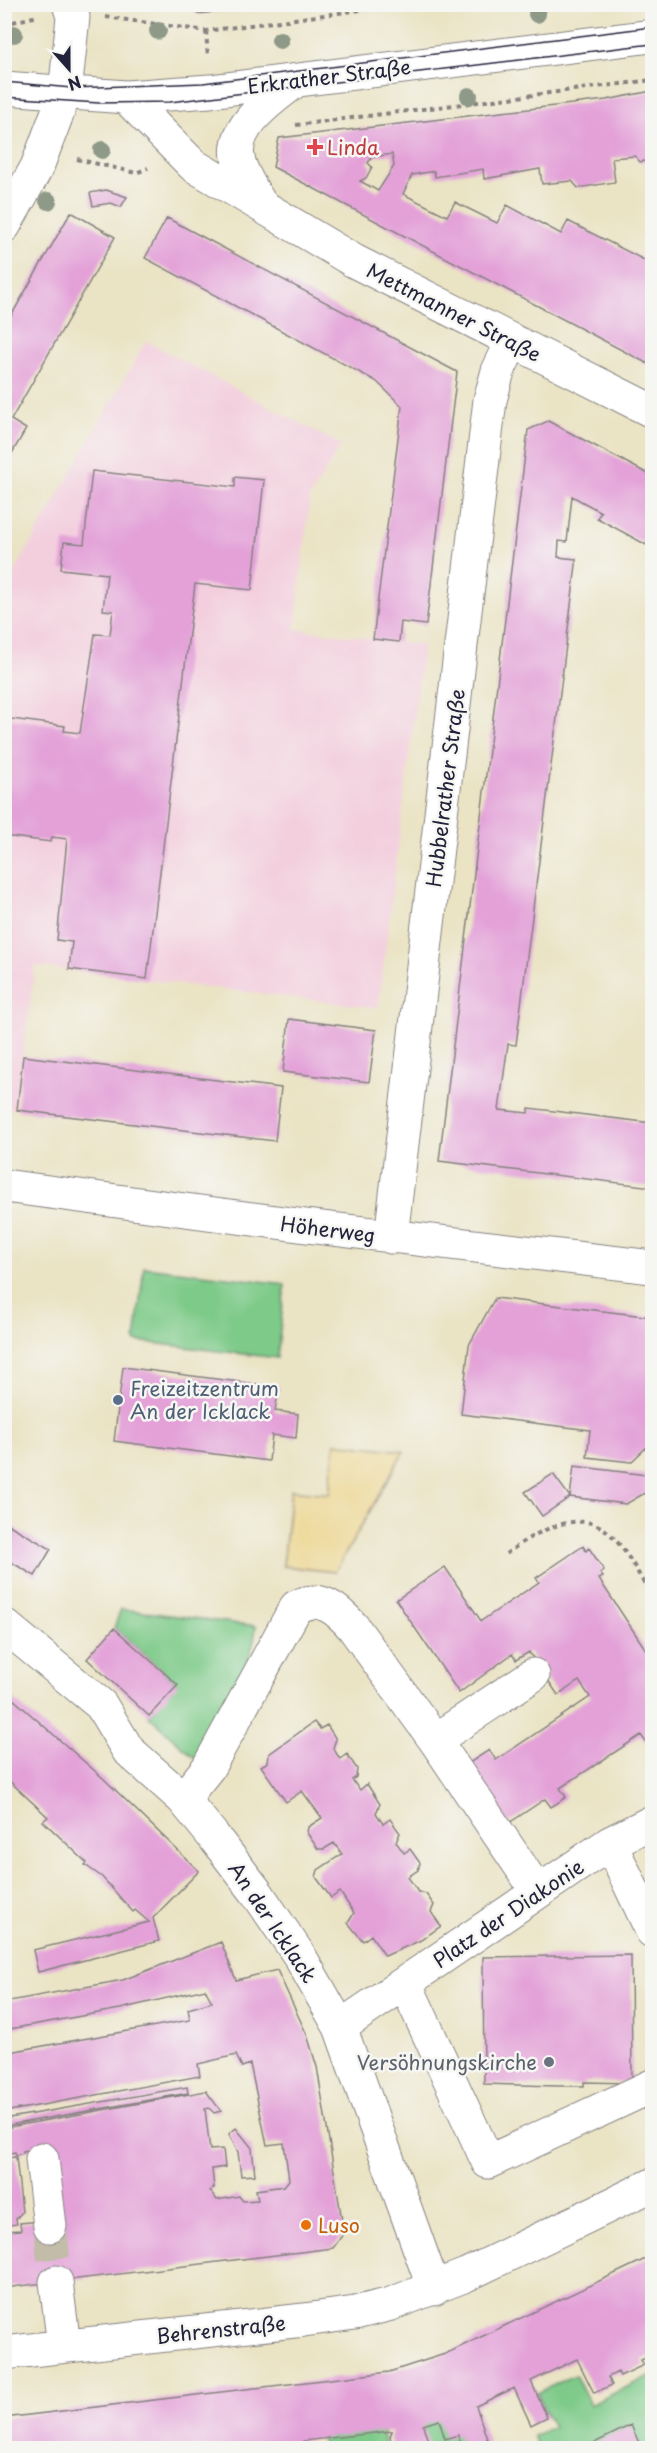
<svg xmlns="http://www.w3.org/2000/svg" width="657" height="2453" viewBox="0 0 657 2453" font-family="'Playpen Sans',sans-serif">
<rect width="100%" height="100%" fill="#f6f6f2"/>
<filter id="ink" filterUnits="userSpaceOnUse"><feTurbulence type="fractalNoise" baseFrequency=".0167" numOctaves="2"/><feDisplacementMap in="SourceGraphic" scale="12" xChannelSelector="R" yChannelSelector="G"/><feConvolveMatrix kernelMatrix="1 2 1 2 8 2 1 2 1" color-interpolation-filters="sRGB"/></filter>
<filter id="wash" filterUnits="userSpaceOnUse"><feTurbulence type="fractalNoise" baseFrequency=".008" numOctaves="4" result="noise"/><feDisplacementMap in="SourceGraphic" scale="24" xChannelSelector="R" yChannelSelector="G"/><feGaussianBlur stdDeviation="1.35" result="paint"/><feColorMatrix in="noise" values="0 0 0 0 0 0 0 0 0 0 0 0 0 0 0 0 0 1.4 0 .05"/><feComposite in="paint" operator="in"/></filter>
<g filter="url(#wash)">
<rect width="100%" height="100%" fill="#eae3c4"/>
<path fill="#f3cfde" d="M146,341L341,445L310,497L295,629L423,645L378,1008L35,966L15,1109L5,1108V589Z"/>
<path fill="#7eca89" stroke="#507662" stroke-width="1.5" d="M144,1267L285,1284L277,1358L135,1341Z
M121,1609L256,1626C252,1670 220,1722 198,1761L149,1716L177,1684L114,1628Z
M575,2375L590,2405L652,2375V2448H539L533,2436L553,2427L537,2393Z
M455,2414L464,2448H410L403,2422Z
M382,2429L386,2448H323L321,2437Z"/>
<path fill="#eeda9e" stroke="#887e6c" stroke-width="1.5" d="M335,1443L404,1451L335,1572L283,1566L291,1490L329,1494Z"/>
<g id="blocks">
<path fill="#e3a1d8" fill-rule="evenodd" d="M185,4H261V6L198,14Z
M652,91V154L649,160L640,162L635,156L612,158L615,182L578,188L572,181L542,184L540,169L484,179L483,169L435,177L434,171L412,175L403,194L447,216L455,202L497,223L507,205L561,234L568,221L652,264V366L273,167L279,138L606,100ZM392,154L394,166L378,191L360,181L366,178L372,167L368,163L372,157Z
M106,190L127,197L121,207L111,203L93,206L90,193Z
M71,212L115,237L11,420L26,429L4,467V328Z
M167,218L457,372L426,625L401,622L399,642L373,639L402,406L376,381L145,258Z
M548,421L652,476V548L597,518L601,512L572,496L567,542L559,541L558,557L576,559V565L516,1045L508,1044L499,1110L528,1113L529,1108L652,1123V1187L439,1161L528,430Z
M92,471L235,487V477L264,480L252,590L195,584L147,979L69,969L72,942L57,940L67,839L52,837L51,842L4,836V718L65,726L64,731L80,733L95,634L110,635L113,611L103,610L107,574L61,569L64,542L84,544Z
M289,1019L376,1030L369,1082L283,1072Z
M23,1056L281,1088L275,1141L17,1110Z
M495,1298L652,1317V1442L631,1462L587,1457L590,1430L461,1414L469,1345Z
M123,1367L279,1387L275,1411L298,1414L296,1438L272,1435L269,1461L114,1441Z
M574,1466L647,1475L645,1493L626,1504L570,1497Z
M553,1474L570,1497L542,1516L525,1492Z
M4,1522L51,1549L35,1576L4,1558Z
M583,1546L586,1551L589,1548L604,1570L600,1573L603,1577L599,1579L652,1659V1745L649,1747L641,1735L560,1788L566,1797L559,1802L551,1807L545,1799L506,1825L466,1765L489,1750L496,1760L590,1697L579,1681L558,1695L529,1652L516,1660L512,1654L459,1693L396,1600L445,1567L481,1621L539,1582L536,1578Z
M114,1628L178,1685L149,1716L87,1659Z
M4,1691L104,1779L199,1871L153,1918L159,1941L38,1972L33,1950L149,1922L135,1910L133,1912L102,1877L85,1865L87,1863L43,1821L48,1817L4,1776Z
M314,1722L320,1729L327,1725L336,1739L333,1748L340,1759L347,1754L357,1769L356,1777L352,1780L360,1790L367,1784L380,1804L376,1813L383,1824L390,1819L400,1833L396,1842L404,1853L410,1849L420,1863L418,1870L408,1877L418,1892L426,1894L434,1905L431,1912L441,1926L421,1940L385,1956L371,1935L363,1941L348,1923L354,1913L340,1892L331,1898L316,1877L318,1870L342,1854L334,1843L324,1849H318L307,1833L308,1827L322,1818L302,1791L286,1802L261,1766L268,1762L269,1754Z
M221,1942L236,1980L277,1970L307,2035L317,2067L344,2233L333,2248L4,2288V2231L21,2230L20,2223L40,2221L51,2147L23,2151V2153L16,2155L15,2152L4,2154V2128L206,2091L221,2111L214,2113L209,2108L205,2109L210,2150L223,2149L225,2167L212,2169L214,2188L210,2191L217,2200L239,2196L243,2201L258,2200L256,2190L284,2186L289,2180L284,2143L267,2145L250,2064L242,2067L236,2055L198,2064L200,2076L4,2112V2053L190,2020L188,2009L212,2002L205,1989L120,2009L4,2030V2002L123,1980Z
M631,1955L632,2083L584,2082V2086H558L484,2084L483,1957Z
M187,2087L188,2093L4,2126V2119Z
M236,2128L252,2148L255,2175L241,2176L238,2152L229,2134Z
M16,2157L22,2212L16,2219L17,2224L4,2226V2158Z
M652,2256V2355L641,2360L644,2365L620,2376L618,2372L608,2377L612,2385L594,2393L577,2359L531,2381L547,2417L531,2425L514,2388L476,2406L490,2448H462L458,2435L445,2439L439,2420L423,2425L430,2448H386L392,2444L390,2437L392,2431L303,2441L307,2448H4V2418L389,2372L445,2354Z
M631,2425L640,2445L630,2448H592L590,2445Z"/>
</g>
</g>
<g filter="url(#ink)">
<use href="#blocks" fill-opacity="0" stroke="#868280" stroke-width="1.5"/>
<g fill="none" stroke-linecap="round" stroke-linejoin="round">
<path stroke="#c2bca9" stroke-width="33" stroke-dasharray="33 16" stroke-linecap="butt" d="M50,2226L56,2282"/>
<defs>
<path id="minor" d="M4,88L126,97L210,91L652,36
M126,97L193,165L354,261L652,411
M261,205C253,191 241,174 238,158C232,126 272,99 294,82
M4,226L37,167L65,93L73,17L69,4
M4,1186L306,1226L652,1267
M391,1237L490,400L498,371L512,342
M4,1625L101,1705L128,1750L183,1799L214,1837L257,1893L299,1955L340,2027L434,2289
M435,1740L533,1675
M183,1799L208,1768L296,1607C320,1594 337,1609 353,1627L435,1740L538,1892
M610,1843L652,1822
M405,1983L488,2162L652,2086
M340,2027L610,1843L652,1931
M42,2159L50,2226
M56,2282L64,2346
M4,2353L304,2320L355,2313L391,2304L466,2275L652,2185"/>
</defs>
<use href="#minor" stroke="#868280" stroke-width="35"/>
<path stroke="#868280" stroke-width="4" stroke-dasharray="4.5 4.5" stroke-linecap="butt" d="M545,4L551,8L581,4
M106,17L206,31L405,4
M4,24L38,16
M206,31L208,57
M296,125L652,80
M77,159L136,173L148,168
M506,1554C532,1534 582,1504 611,1535C628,1552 640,1577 652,1597"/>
<use href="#minor" stroke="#fff" stroke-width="33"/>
<path stroke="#22223b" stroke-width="1.5" d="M4,82L72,88L203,83L652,27
M4,97L99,103L170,102L652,44"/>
</g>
<g fill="#8e9988">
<circle cx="537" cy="14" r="9"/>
<circle cx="158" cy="31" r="9"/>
<circle cx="14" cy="34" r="9"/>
<circle cx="280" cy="40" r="9"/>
<circle cx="469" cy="96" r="9"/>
<circle cx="102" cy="150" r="9"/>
<circle cx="48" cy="201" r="9"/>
</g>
</g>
<path fill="#e0444e" stroke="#f6f6f2" stroke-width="2" d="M312 138h6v6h6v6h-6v6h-6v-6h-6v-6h6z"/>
<circle fill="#5c6f8a" stroke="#f6f6f2" stroke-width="2" cx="118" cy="1400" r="6"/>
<circle fill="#6b7280" stroke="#f6f6f2" stroke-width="2" cx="549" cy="2062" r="6"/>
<circle fill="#e8710a" stroke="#f6f6f2" stroke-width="2" cx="306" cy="2225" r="6"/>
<g text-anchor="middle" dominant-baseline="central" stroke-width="5" stroke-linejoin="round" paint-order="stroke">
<g font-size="20" fill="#22223b" stroke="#f6f6f2">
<text transform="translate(329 76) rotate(-7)">Erkrather Straße</text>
<text transform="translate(454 312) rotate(27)">Mettmanner Straße</text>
<text transform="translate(445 788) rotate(-83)">Hubbelrather Straße</text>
<text transform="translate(328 1229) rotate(7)">Höherweg</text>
<text transform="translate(508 1913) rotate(-34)">Platz der Diakonie</text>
<text transform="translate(273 1922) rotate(56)">An der Icklack</text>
<text transform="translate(221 2329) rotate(-6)">Behrenstraße</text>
</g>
<g font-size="20" fill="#be3a42" stroke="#f6f6f2" text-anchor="start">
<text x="327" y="147">Linda</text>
</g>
<g font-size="20" fill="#4e5e75" stroke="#f6f6f2" text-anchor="start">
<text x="130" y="1388">Freizeitzentrum<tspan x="130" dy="23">An der Icklack</tspan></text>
</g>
<g font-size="20" fill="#5b616d" stroke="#f6f6f2" text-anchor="end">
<text x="537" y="2062">Versöhnungskirche</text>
</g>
<g font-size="20" fill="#c56008" stroke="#f6f6f2" text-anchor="start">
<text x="318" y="2225">Luso</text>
</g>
</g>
<rect width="657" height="2453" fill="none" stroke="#f6f6f2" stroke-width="24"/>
<g transform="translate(69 69) rotate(159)" stroke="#f6f6f2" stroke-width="4.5" paint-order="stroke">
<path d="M0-4.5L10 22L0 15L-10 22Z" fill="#22223b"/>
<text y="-9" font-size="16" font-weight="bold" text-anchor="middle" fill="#22223b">N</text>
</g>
</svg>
